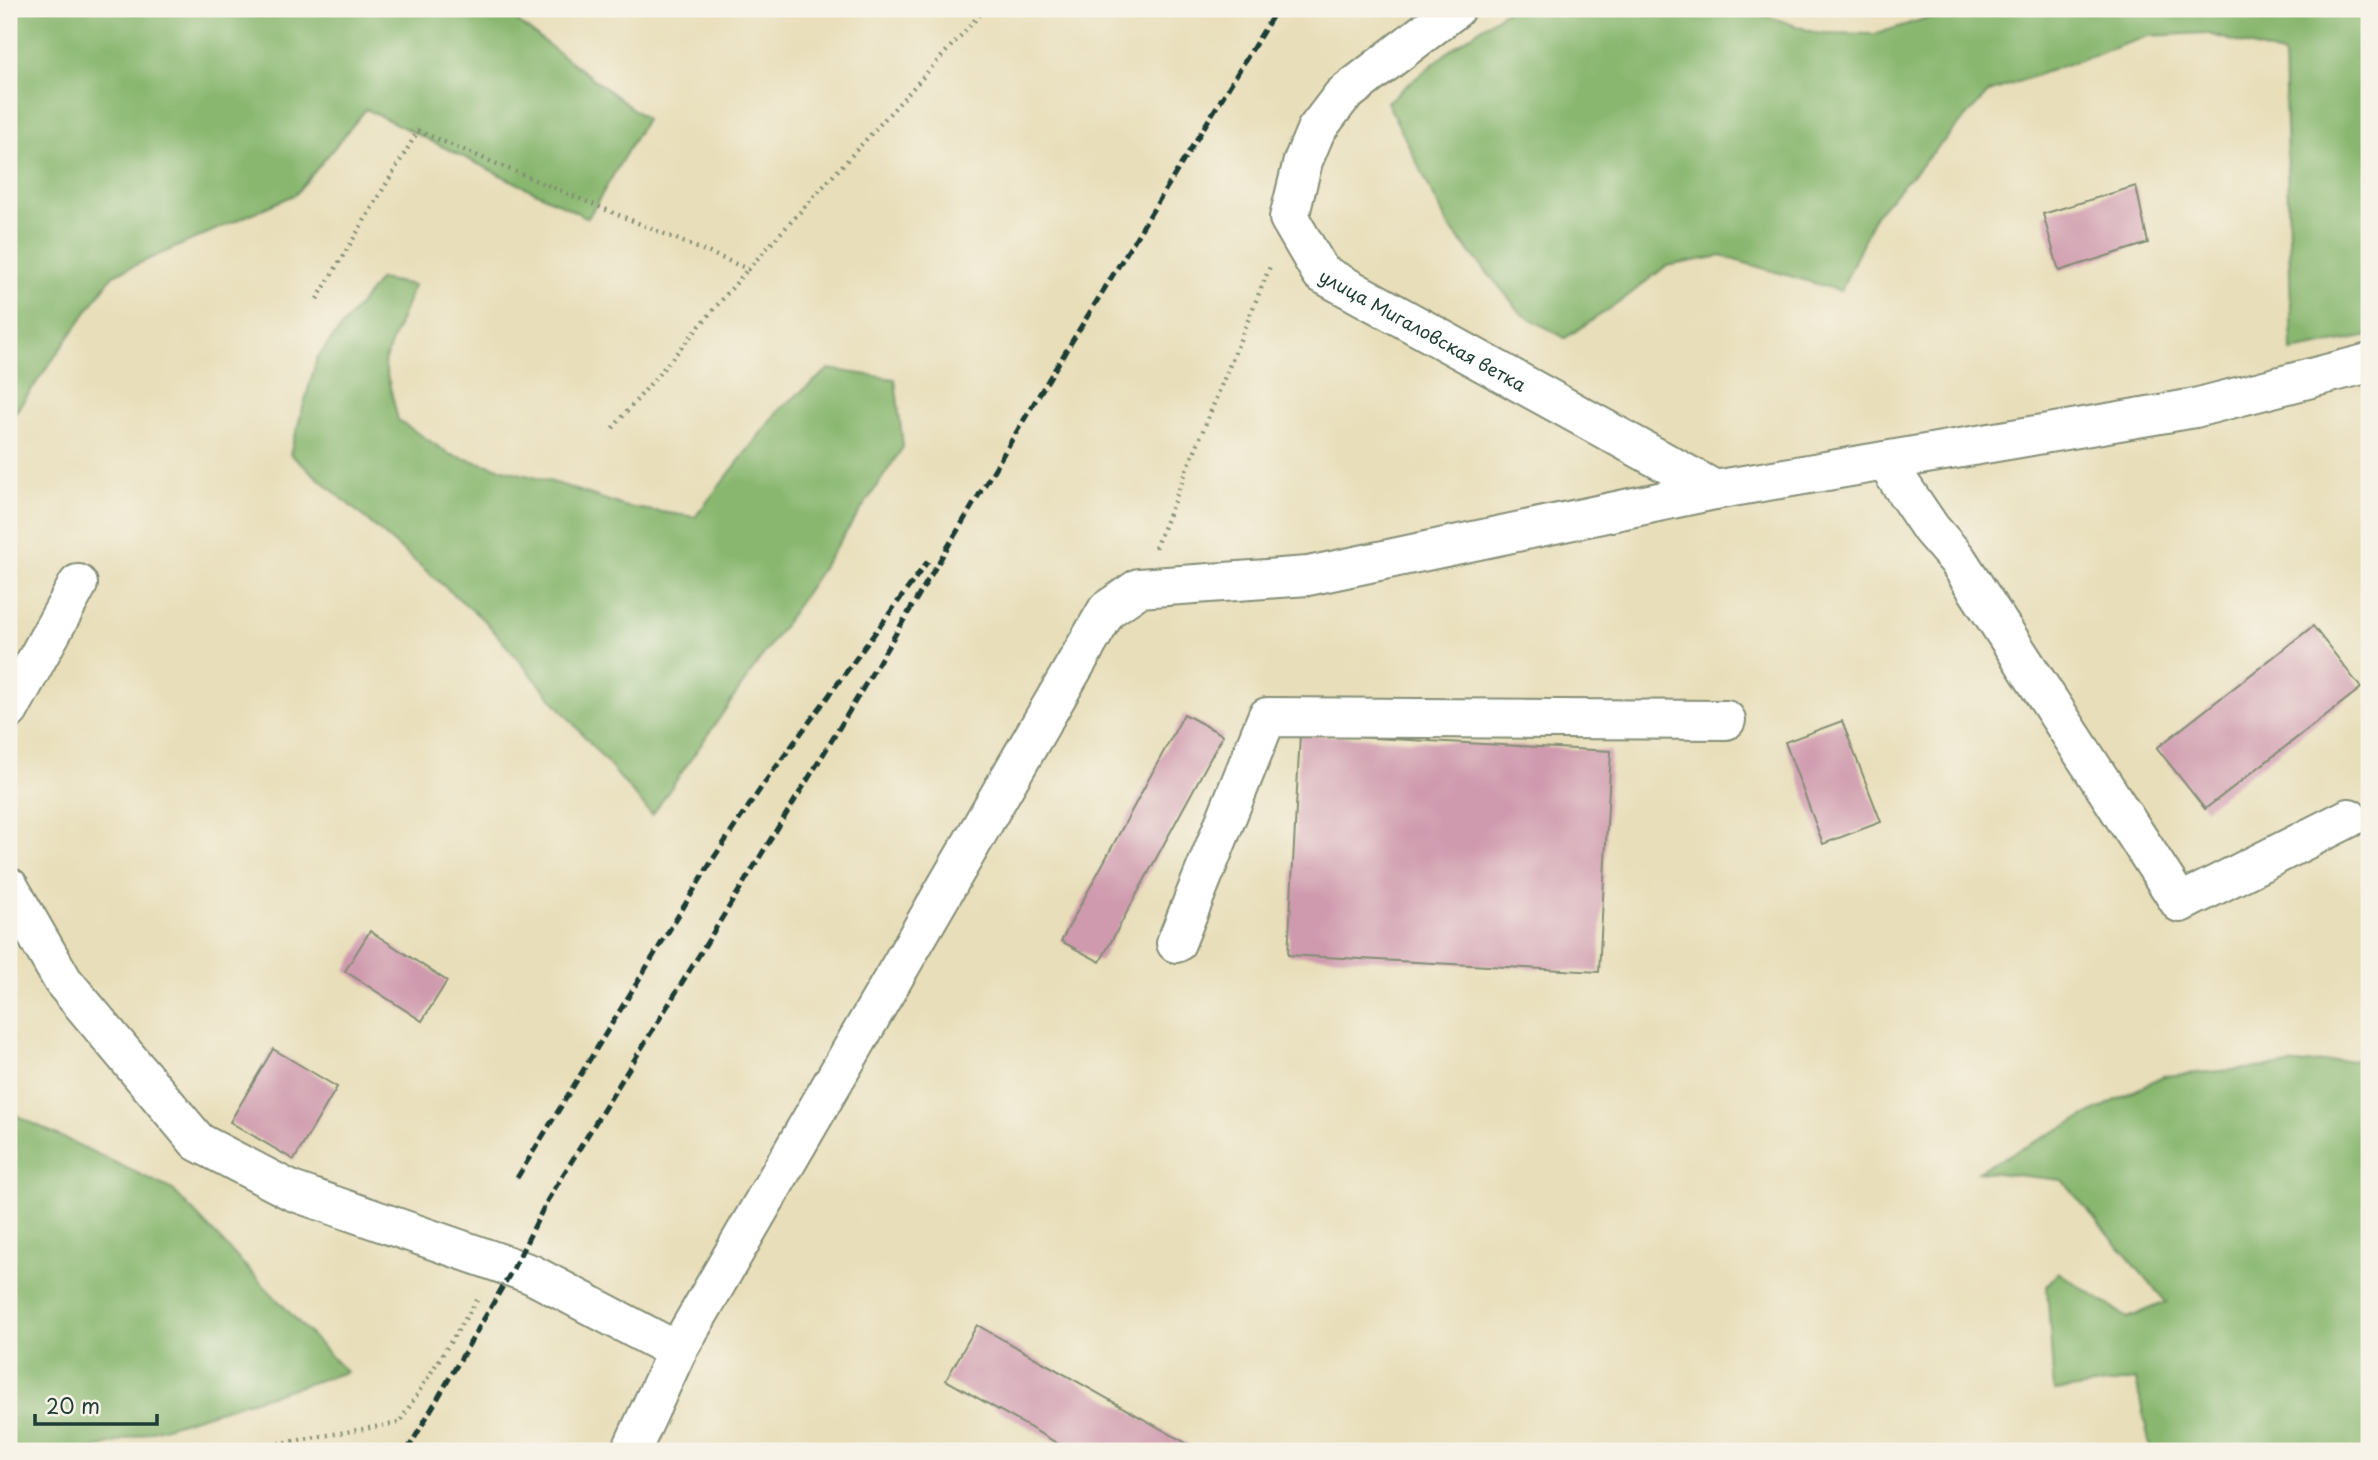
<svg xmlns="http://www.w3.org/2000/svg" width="2378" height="1460" viewBox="0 0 2378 1460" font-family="'Playpen Sans',sans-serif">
<rect width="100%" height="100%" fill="#f7f3e8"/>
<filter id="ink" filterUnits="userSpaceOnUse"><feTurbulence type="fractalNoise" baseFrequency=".0143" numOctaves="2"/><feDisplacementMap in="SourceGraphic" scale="14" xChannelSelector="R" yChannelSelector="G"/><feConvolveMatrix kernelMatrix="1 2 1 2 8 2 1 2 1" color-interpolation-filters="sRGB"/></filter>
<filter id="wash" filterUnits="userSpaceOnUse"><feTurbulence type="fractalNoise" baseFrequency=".00686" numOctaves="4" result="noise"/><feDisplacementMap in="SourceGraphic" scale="28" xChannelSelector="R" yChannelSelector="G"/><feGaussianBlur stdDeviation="1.57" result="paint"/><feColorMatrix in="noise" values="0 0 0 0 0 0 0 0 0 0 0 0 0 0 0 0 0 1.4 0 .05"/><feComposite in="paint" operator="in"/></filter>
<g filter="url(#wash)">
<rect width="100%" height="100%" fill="#e8deb9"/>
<path fill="#89b76f" stroke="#547a52" stroke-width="2" d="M9,9H501L646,119L588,218L366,109L296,194L113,275L9,421Z
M1509,9H1760L1765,15L1816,33L1876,34L1956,9H2369V336L2292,351L2284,55L2205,33L2148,36L1989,92L1875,215L1841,291L1721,256L1666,266L1620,302L1565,338L1522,314L1449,227L1387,102L1454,47Z
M380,279L414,285L384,362L398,420L451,455L559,484L627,507L695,517L779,410L829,369L895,379L903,447L780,631L652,815L486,622L290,454L317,358Z
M2369,1058V1451H2151L2136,1380L2054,1391L2047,1286L2058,1272L2128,1318L2166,1302L2062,1180L1978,1171L2163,1076Z
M9,1112L173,1190L346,1372L87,1451H9Z"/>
<g id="blocks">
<path fill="#cf9aad" d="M2136,186L2148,243L2059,271L2043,214Z
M2313,626L2361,688L2205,809L2157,748Z
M1184,714L1223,735L1100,962L1061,941Z
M1842,721L1881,822L1823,844L1785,742Z
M1300,734L1611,751L1599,972L1288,955Z
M370,931L447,981L422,1021L345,971Z
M273,1049L337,1087L294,1160L230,1122Z
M977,1325L1200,1451H1071L946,1380Z"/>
</g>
</g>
<g filter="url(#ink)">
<use href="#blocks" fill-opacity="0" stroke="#848e76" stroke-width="2"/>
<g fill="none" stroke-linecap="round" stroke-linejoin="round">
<defs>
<g id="minor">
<path id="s1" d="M1455,9L1342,96L1316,130L1303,161L1289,218L1321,273L1715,490"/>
<path d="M1885,461L1931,529L1957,559L2180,903L2349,818"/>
<path d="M9,710L78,584"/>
<path d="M9,887L63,981L198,1142L292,1191L531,1274L677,1351"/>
<path d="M1176,943L1267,717L1726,720"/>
<path d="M631,1451L677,1351L1107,610L1139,588L1308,576L1715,490L2195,408L2369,363"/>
</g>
</defs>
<use href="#minor" stroke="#848e76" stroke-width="42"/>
<path stroke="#848e76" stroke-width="4.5" stroke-dasharray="2 5" stroke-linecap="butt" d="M317,299L418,131L748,269L985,9
M613,428L748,269
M1155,548L1271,264
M202,1451L245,1449L399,1423L479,1297"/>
<use href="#minor" stroke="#fff" stroke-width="38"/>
<path stroke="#1f3d34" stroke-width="5" stroke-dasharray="10 5" stroke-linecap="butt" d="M517,1178L713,859L765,782L928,561
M407,1451L513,1269L547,1201L829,745L1037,398L1277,9"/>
</g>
</g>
<g text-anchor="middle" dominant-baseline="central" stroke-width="5" stroke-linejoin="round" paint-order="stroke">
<g font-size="18" fill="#1f3d34" stroke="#f7f3e8">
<text stroke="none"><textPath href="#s1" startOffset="458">улица Мигаловская ветка</textPath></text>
</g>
</g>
<rect width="2378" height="1460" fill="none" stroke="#f7f3e8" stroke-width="35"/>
<path d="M35 1414v10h122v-10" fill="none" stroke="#1f3d34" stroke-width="3.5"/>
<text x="46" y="1414" font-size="21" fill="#1f3d34" stroke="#f7f3e8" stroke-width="5" paint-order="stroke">20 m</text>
</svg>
